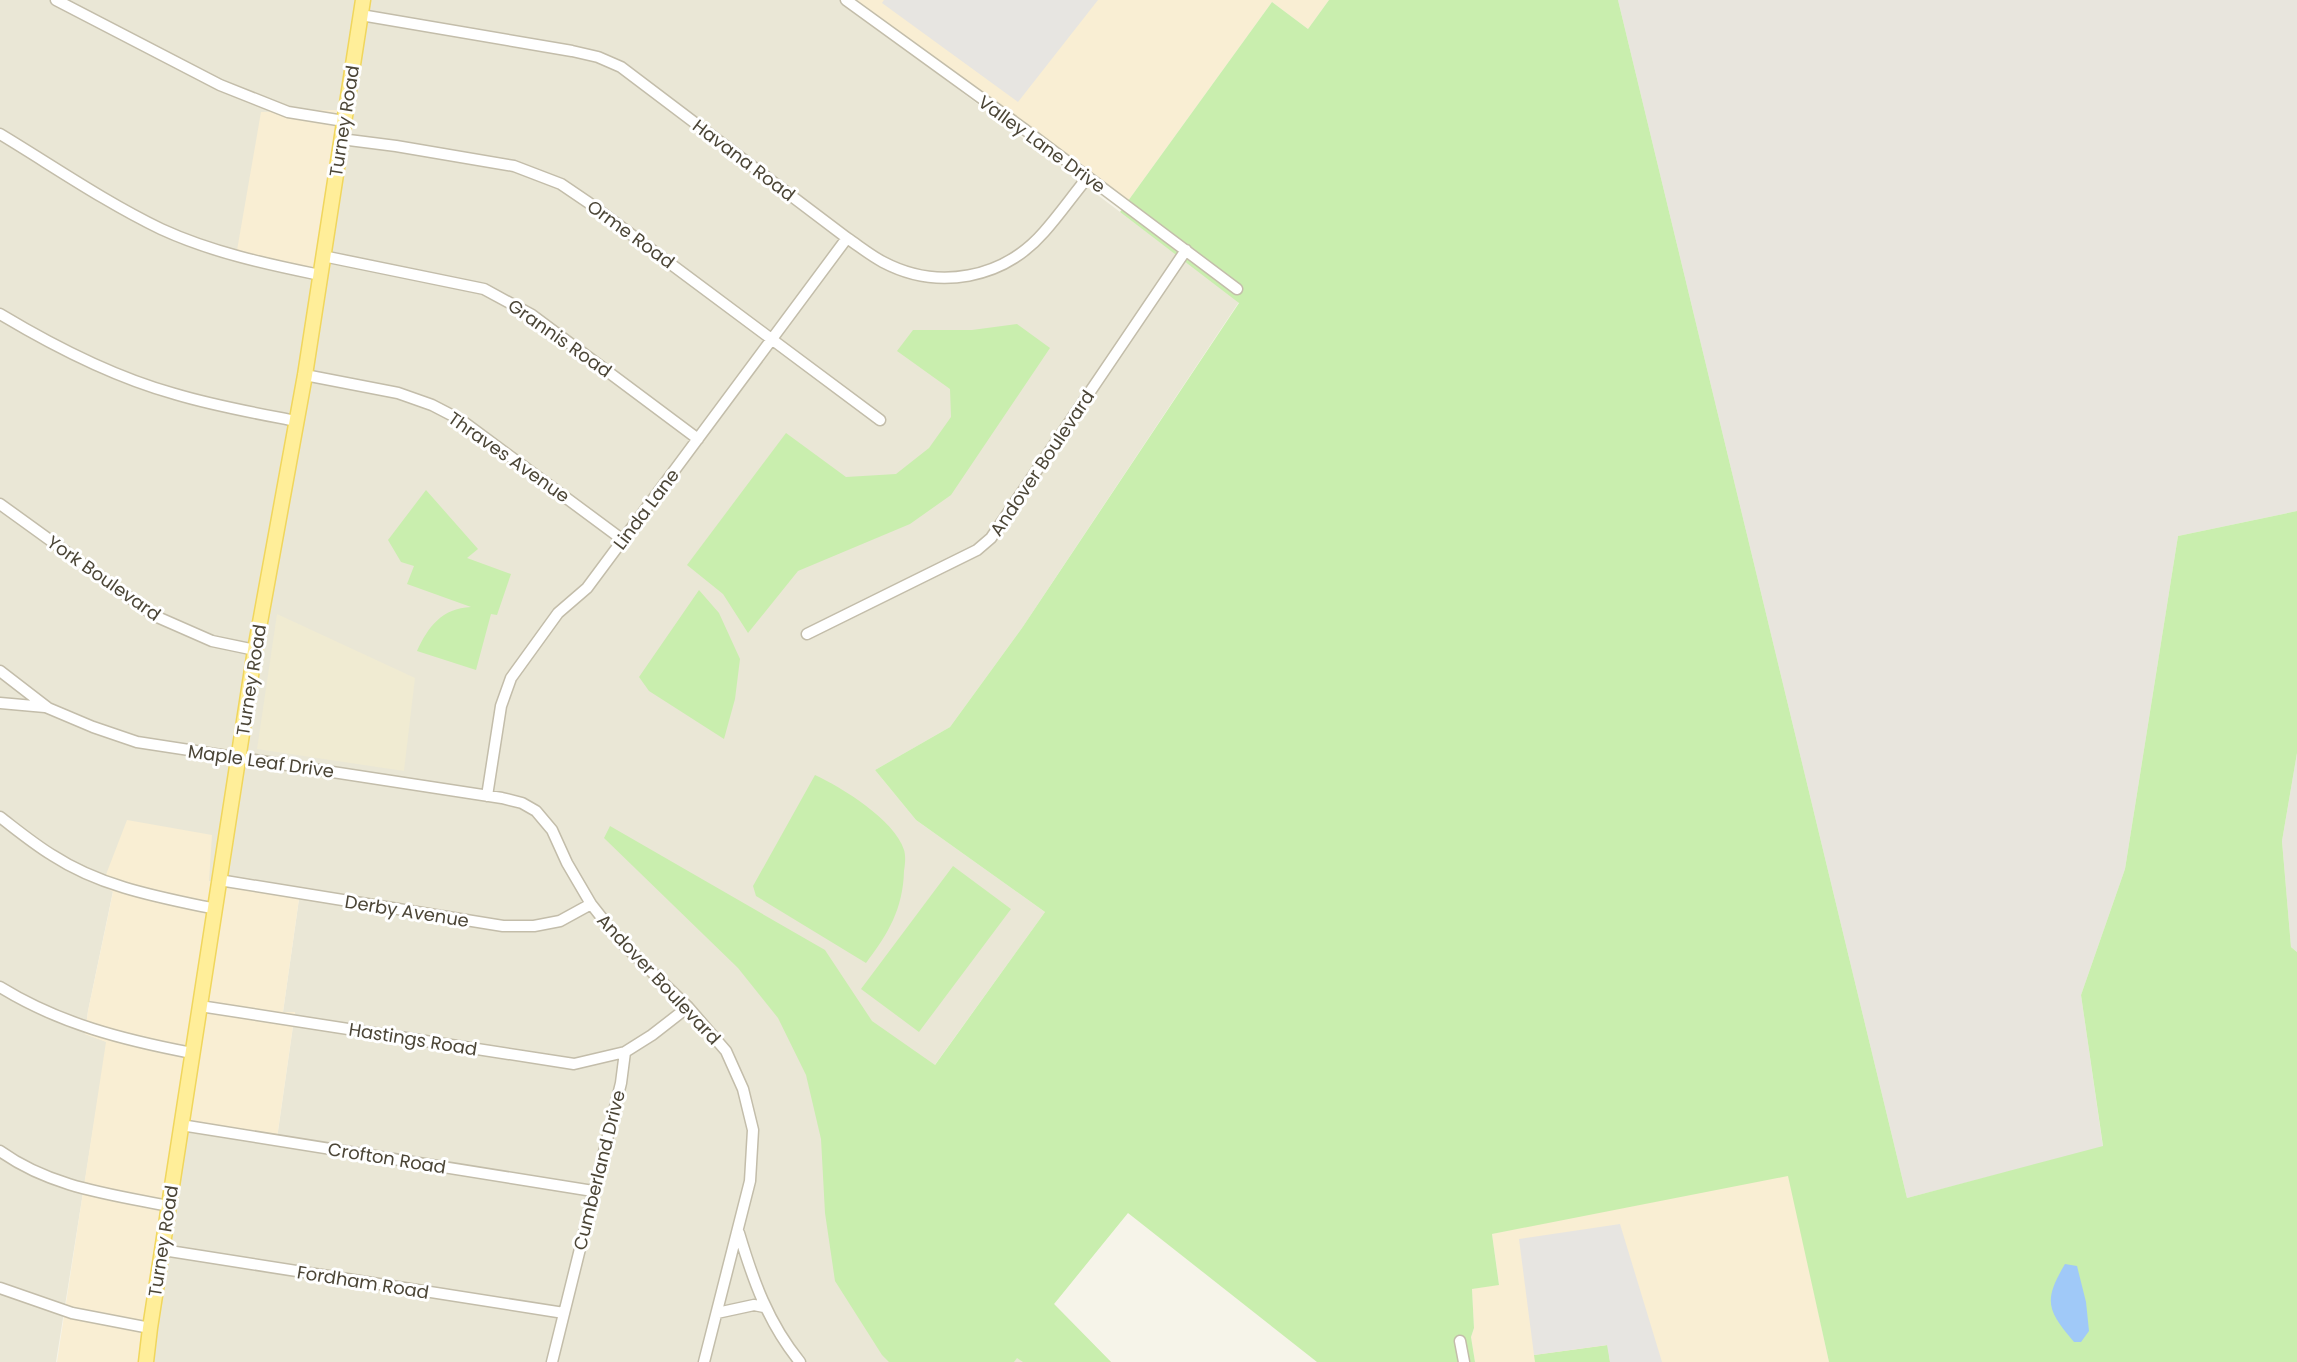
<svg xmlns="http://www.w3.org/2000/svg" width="2297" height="1362" viewBox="0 0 2297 1362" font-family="Poppins,sans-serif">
<rect width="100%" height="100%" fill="#f6f4e9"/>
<path fill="#eae7d6" d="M0,0H840L1239,302L1022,628L950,727L875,770L916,820L1045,912L929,1073L1128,1212L1054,1304L1111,1362H152L184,1132L276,1145L295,1012H283L299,899L209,881L113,891L88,1011L85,1034L107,1042L56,1362H0Z"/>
<path fill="#f9eed3" d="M840,0H1329L1308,29L1272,2L1125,205Z
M332,110L354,111L326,282L235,262L261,112Z
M127,820L212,835L209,881L299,899L283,1012H295L276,1145L184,1132L152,1362H57L106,1042L85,1034L88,1011L113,892L102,885Z
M1777,1165L1789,1176L1829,1362H1475L1471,1337L1474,1328L1472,1289L1499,1284L1492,1234Z"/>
<path fill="#e8e5dd" d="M1618,0H2297V511L2178,536L2125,869L2081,995L2103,1147L1907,1198Z
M2297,753V952L2291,947L2282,841Z"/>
<path fill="#f0ebd2" d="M277,614L415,678L404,771L257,749Z"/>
<path fill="#c9eeae" d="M1329,0H1618L1907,1198L2103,1146L2081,995L2125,869L2178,536L2297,511V753L2282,841L2291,947L2297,952V1362H1829L1788,1176L1492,1234L1499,1285L1472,1289L1474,1328L1471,1337L1475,1362H1317L1128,1213L1054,1304L1111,1362H1023L1017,1358L1014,1362H889L882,1355L835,1281L825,1213L821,1139L806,1075L778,1018L738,968L604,838L610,826L825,950L872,1021L935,1065L1045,912L916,820L875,770L950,727L1022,628L1239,303L1120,212L1272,2L1308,29Z
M1017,324L1050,348L951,495L910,524L798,571L748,633L723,594L687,565L786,433L846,477L896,474L929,448L951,417L950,389L897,351L913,330H972Z
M426,490L478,549L467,558L511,574L497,615L491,614L476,670L417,651C428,627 442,608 471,607L407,584L414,566L401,562L388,540Z
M699,590L719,613L740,659L735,699L724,739L649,691L639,677Z
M815,775C841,787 895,820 904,850C906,856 905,865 904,871C903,909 888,934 866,963L756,896L753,886Z
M953,866L1011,909L919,1032L861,989Z
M1608,1345L1610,1362H1535L1534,1355Z"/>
<path fill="#e7e5e1" d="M884,0H1098L1018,102L882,3Z
M1620,1224L1662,1362H1610L1607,1345L1534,1355L1519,1239Z"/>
<path fill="#a0c9f8" d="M2065,1264L2077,1266L2086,1302L2089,1331L2081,1342H2074C2047,1310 2043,1301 2065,1264Z"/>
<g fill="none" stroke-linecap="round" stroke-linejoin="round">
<defs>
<path id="minor" d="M56,0L220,85L288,112L344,121
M846,0L1024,129L1237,289
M361,15L572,51L598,57L621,67L847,238C859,246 870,255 883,262C938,291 1003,279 1044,232C1060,214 1073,195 1088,177
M0,134C53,166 105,202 161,229C211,252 266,264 320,275
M341,139L396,146L514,166L561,184L589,203L880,420
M323,256L484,289L532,315L698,439
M0,314C55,347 113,377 175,394C215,406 255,413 296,421
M305,375L398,393L432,405L461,420L623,540
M0,504L155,616L212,641L255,650
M807,634L977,550L991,538L1186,250
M0,671L48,708L93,727L137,742L502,798L522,803L536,811L552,830L567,863L591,904L621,942L688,1007L726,1051L743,1089L753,1130L750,1181L704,1362
M0,703L45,707
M487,796L501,706L511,678L558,613L587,588L847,238
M0,817C17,830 34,844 52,855C101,887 158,897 215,909
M219,880L503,926H534L560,921L591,904
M0,987C60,1024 124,1040 192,1053
M200,1006L574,1064L625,1052L652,1035L688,1007
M181,1125L593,1191
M0,1151C50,1187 109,1194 169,1206
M739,1233C753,1280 768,1323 800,1362
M163,1250L564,1313
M0,1288L72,1313L150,1328
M717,1313L754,1305L764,1307
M1460,1341L1464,1362
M552,1362L621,1083L625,1052"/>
<path id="major" d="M146,1362L150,1328L255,650L305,375L363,0"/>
</defs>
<use href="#minor" stroke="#c3bdaa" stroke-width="13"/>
<use href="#major" stroke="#f0d65d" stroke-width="17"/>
<use href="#minor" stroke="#fff" stroke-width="10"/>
<use href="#major" stroke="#fe9" stroke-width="14"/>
</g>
<g text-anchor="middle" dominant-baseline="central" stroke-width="6" stroke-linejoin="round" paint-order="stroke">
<g font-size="18" fill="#4b4536" stroke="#fff">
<text transform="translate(344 121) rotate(-81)">Turney Road</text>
<text transform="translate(1042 144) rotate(36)">Valley Lane Drive</text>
<text transform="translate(744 160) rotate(37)">Havana Road</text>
<text transform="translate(631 234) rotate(36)">Orme Road</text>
<text transform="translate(560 338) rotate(35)">Grannis Road</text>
<text transform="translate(509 457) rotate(35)">Thraves Avenue</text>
<text transform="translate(1042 463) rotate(-56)">Andover Boulevard</text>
<text transform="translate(646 509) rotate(-53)">Linda Lane</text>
<text transform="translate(104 578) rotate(35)">York Boulevard</text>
<text transform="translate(251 680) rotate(-81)">Turney Road</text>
<text transform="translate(261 761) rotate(8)">Maple Leaf Drive</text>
<text transform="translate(407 911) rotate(9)">Derby Avenue</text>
<text transform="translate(659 979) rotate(47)">Andover Boulevard</text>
<text transform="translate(413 1039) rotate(9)">Hastings Road</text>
<text transform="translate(387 1158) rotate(9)">Crofton Road</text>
<text transform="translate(599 1170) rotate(-76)">Cumberland Drive</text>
<text transform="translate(163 1241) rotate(-81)">Turney Road</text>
<text transform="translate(363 1282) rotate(9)">Fordham Road</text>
</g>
</g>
</svg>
